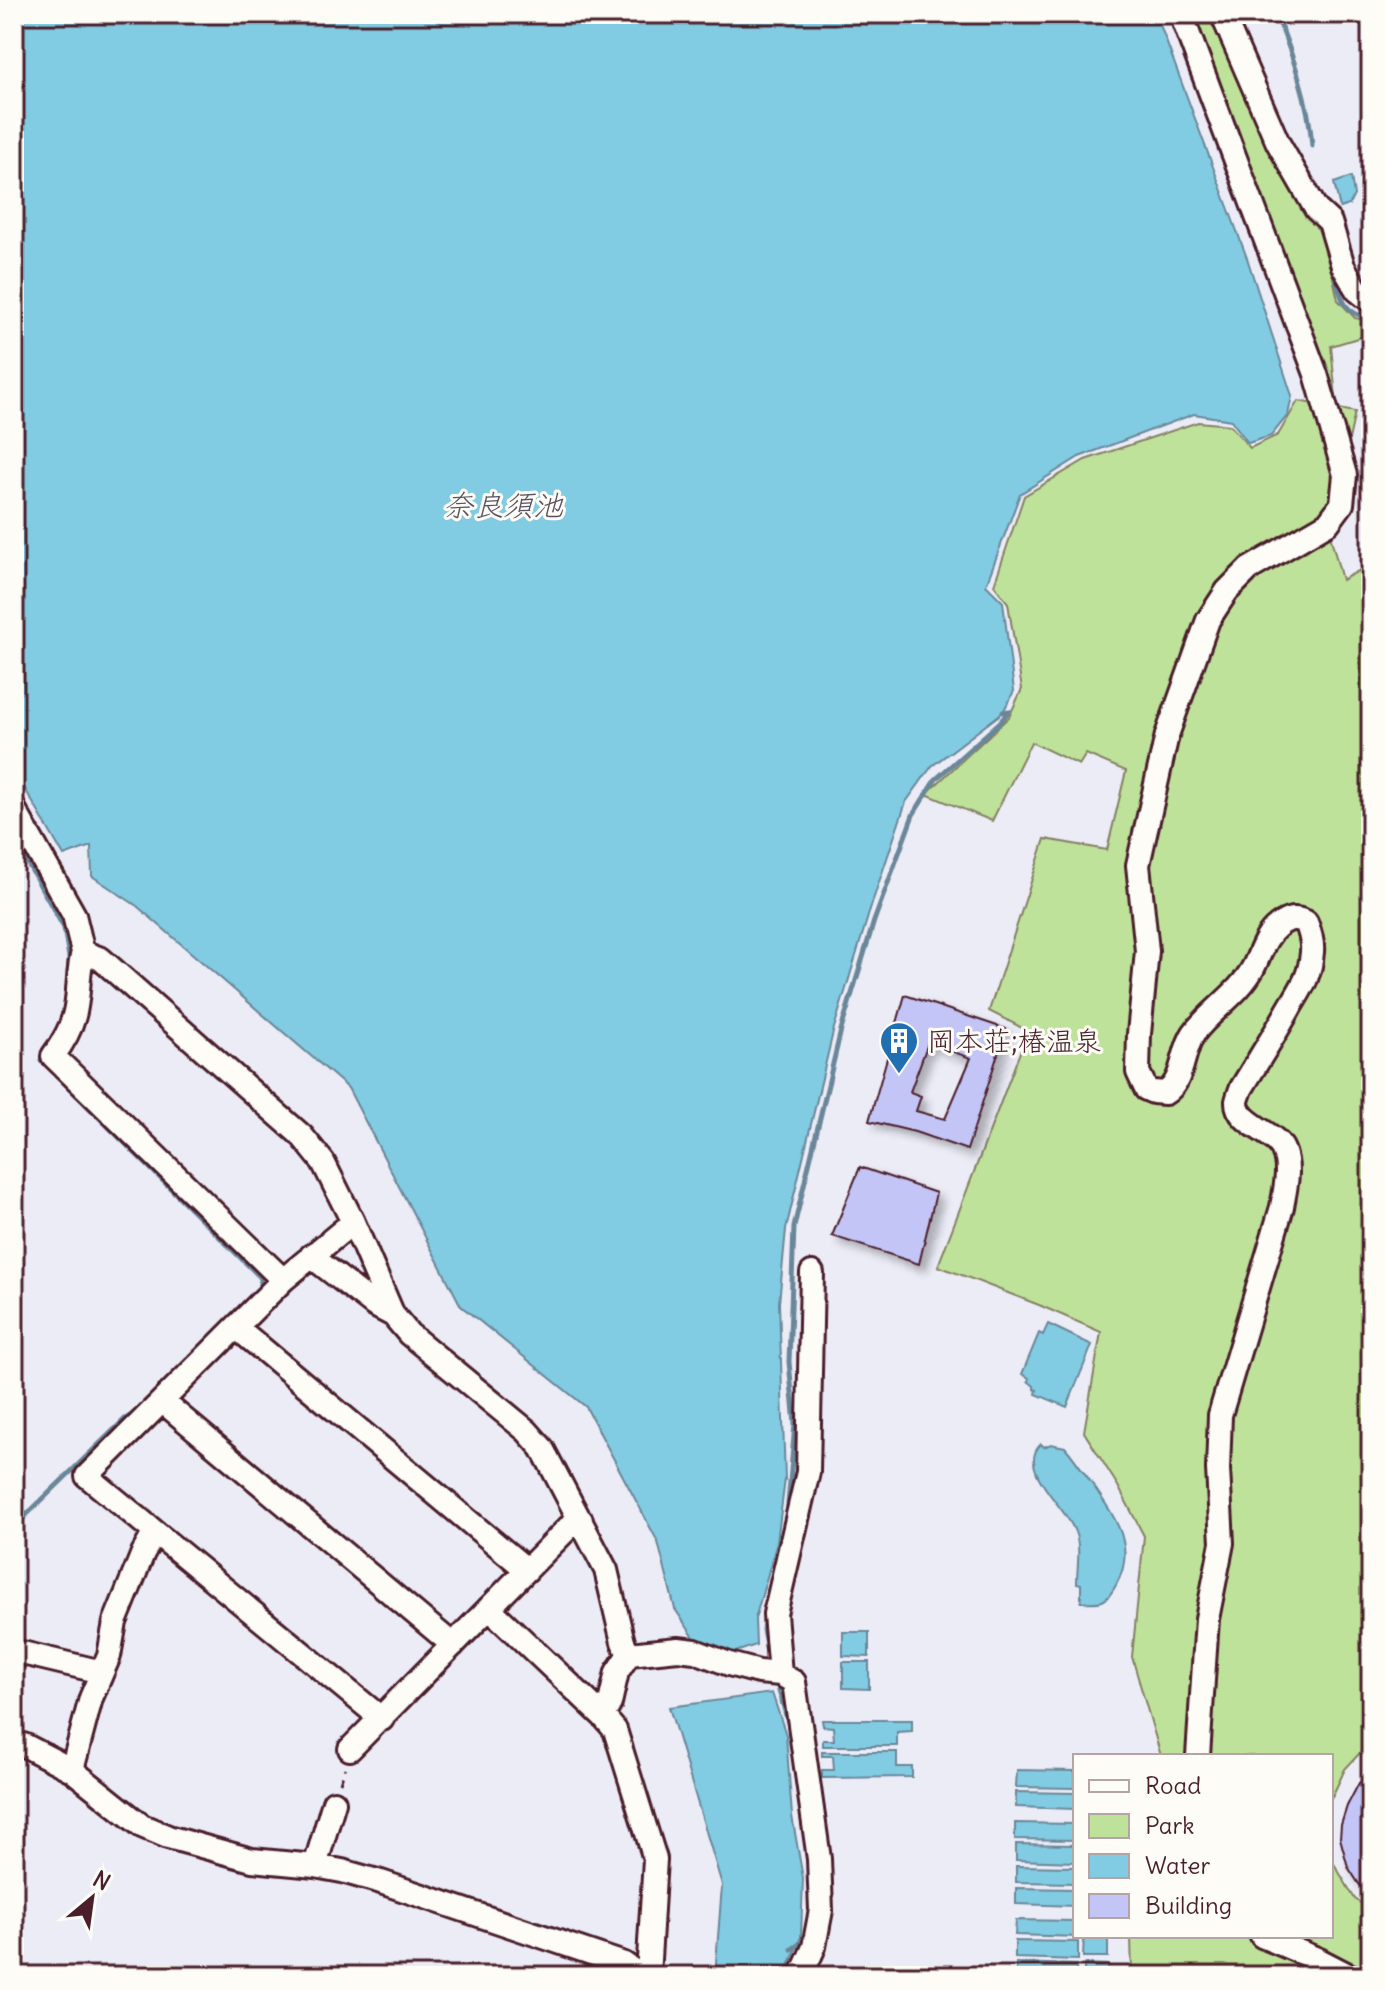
<svg xmlns="http://www.w3.org/2000/svg" width="1385" height="1990" viewBox="0 0 1385 1990" font-family="Delius,'Klee One',sans-serif">
<defs>
<filter id="shadow"><feDropShadow dx="7" dy="7" stdDeviation="4" flood-color="#0004"/></filter>
</defs>
<rect width="100%" height="100%" fill="#ececf7"/>
<filter id="ink" filterUnits="userSpaceOnUse"><feTurbulence type="fractalNoise" baseFrequency=".0125" numOctaves="2"/><feDisplacementMap in="SourceGraphic" scale="16" xChannelSelector="R" yChannelSelector="G"/><feConvolveMatrix kernelMatrix="1 2 1 2 8 2 1 2 1" color-interpolation-filters="sRGB"/></filter>
<g filter="url(#ink)">
<path fill="#bfe29b" stroke="#848063" stroke-width="2" d="M1190,14H1216L1322,228L1338,300L1355,318L1371,321V334L1331,346L1336,398L1308,337Z
M1298,401L1355,412L1329,531L1342,580L1371,564V1741L1345,1769L1331,1799V1756H1161L1132,1657L1144,1536L1118,1486L1084,1432L1101,1332L1039,1305L938,1266L1028,1031L989,1011L1045,839L1107,850L1126,771L1086,754L1079,765L1031,742L992,821L926,794L1009,717L1022,689L1008,603L994,585L1024,496L1085,460L1198,422L1230,425L1250,448L1278,435Z
M1331,1850L1333,1862L1355,1899L1371,1910V1976H1132L1131,1936H1331Z"/>
<path fill="#81cce2" stroke="#6b8799" stroke-width="2" d="M14,14H1156L1247,258L1292,396L1288,415L1271,436L1248,443L1231,420L1194,414L1079,457L1020,494L986,585L1003,602L1014,691L1003,712L932,766L906,802L872,903L834,1028L786,1229L779,1303L785,1479L777,1542L755,1619L756,1645L730,1654L695,1639L675,1609L658,1542L586,1407L461,1306L348,1088L137,906L92,876L91,846L64,856L14,770Z
M1351,177L1354,195L1349,205L1340,208L1334,183Z
M1048,1324L1092,1345L1067,1407L1036,1394L1037,1390L1034,1389V1386L1028,1381L1029,1378L1022,1374L1039,1333L1043,1335Z
M1041,1444L1044,1447L1051,1444L1065,1447C1076,1460 1085,1474 1095,1488C1116,1519 1137,1548 1116,1585C1106,1604 1101,1603 1081,1602V1584L1077,1583C1077,1567 1081,1547 1075,1532C1067,1507 1015,1469 1041,1444Z
M843,1632H869V1657L843,1656Z
M843,1662H869V1689L843,1688Z
M772,1693L786,1735L792,1816L803,1878L801,1937L785,1976H715L722,1885L669,1707Z
M822,1720H912V1731L897,1732V1746H823V1740H834L833,1727L823,1726Z
M822,1752H897V1767H912V1777L822,1778V1770H834L833,1756H822Z
M1017,1770L1075,1771V1788L1016,1787Z
M1016,1792L1075,1793V1809L1016,1807Z
M1015,1823L1075,1824V1840L1015,1839Z
M1016,1844L1075,1845V1862L1016,1860Z
M1016,1866L1075,1867V1883L1016,1882Z
M1016,1888L1075,1889V1906L1016,1904Z
M1016,1920L1075,1921V1936L1078,1937L1015,1935Z
M1084,1936H1108V1957H1083Z
M1015,1941L1078,1942V1960L1015,1958Z
M1016,1963L1076,1965V1976H1016Z
M1084,1964L1108,1965V1976H1084Z"/>
<g fill="none" stroke-linecap="round" stroke-linejoin="round">
<path stroke="#6b8799" stroke-width="5" d="M1276,14C1293,56 1309,101 1312,146
M1334,270C1341,296 1341,314 1371,318
M14,839L64,928L69,957L68,982
M44,1055L41,1060L261,1278L260,1292
M787,1516L795,1424L789,1362L794,1227L841,1030L874,921L913,815L935,780L1000,722L1009,711L1003,712
M14,1527L125,1419L139,1411
M765,1612L763,1630L768,1653
M777,1684L790,1729
M792,1949L804,1941L806,1933"/>
</g>
<path fill="#c3c5f7" stroke="#4a1f2b" stroke-width="2" fill-rule="evenodd" filter="url(#shadow)" d="M905,995L1006,1029L967,1150L915,1132L869,1121ZM928,1043L971,1058L945,1119L916,1111L921,1096L910,1092Z
M860,1167L936,1193L919,1264L832,1236Z
M1371,1774V1894L1359,1884L1348,1867L1340,1838L1341,1825L1347,1806L1359,1783Z"/>
<g fill="none" stroke-linecap="round" stroke-linejoin="round">
<defs>
<path id="minor" d="M1181,14L1316,374L1345,475L1342,504L1328,523L1249,569L1227,591L1208,620L1167,735L1138,865L1147,951L1139,1034L1138,1072L1146,1089L1153,1092L1165,1093C1185,1080 1181,1052 1194,1033C1211,1010 1239,994 1253,968C1261,953 1264,937 1278,926C1288,918 1295,917 1306,922C1310,932 1313,942 1312,952C1310,978 1301,988 1289,1009C1274,1036 1257,1062 1241,1089C1241,1089 1237,1100 1237,1101C1236,1124 1276,1132 1283,1150C1291,1168 1285,1189 1282,1207L1220,1415L1218,1469L1222,1543L1207,1619L1198,1756
M1222,14L1278,143L1316,209L1330,222L1343,266L1357,290L1371,301
M14,809L74,915L83,952L101,959L302,1136L323,1162L353,1222L393,1315L409,1334L527,1431L542,1448L606,1570L623,1642L629,1654
M83,952C77,973 80,995 74,1016C70,1031 62,1044 53,1056L283,1280
M353,1222L283,1280L87,1476L382,1719
M311,1256L374,1305L393,1315
M236,1327L527,1570
M162,1401L453,1645
M489,1608L603,1716L615,1730L655,1859L648,1976
M14,1651L102,1672
M780,1674L775,1614L808,1472L812,1273
M603,1716L610,1703L617,1672L629,1654L678,1649L695,1651L729,1664L759,1672L780,1674L794,1682L819,1859L821,1910L814,1947L801,1976
M14,1742L26,1746L72,1770L142,1826L168,1837L252,1860L315,1866L342,1871L381,1882L624,1964L641,1976
M350,1749L571,1525L581,1520
M72,1770L91,1698L109,1656L115,1622L143,1553L155,1532
M315,1866L334,1802
M1262,1936L1319,1960L1350,1976"/>
</defs>
<use href="#minor" stroke="#4a1f2b" stroke-width="28"/>
<path stroke="#4a1f2b" stroke-width="3" stroke-dasharray="8 6" stroke-linecap="butt" d="M340,1783L345,1768"/>
<use href="#minor" stroke="#fdfcf7" stroke-width="22"/>
</g>
</g>
<defs>
<symbol id="building-pin" viewBox="-11 -11 22 30"><path d="M0 17L-7.5 6A9.5 9.5 0 1 1 7.5 6Z" fill="#1f6fb2" stroke="#fdfcf7"/><path d="M-4-6H4V6H1V3H-1V6H-4ZM-2.5-4.3h1.7v1.8h-1.7ZM.8-4.3h1.7v1.8H.8ZM-2.5-1h1.7V.8h-1.7ZM.8-1h1.7V.8H.8Z" fill="#fff"/></symbol>
</defs>
<g fill-rule="evenodd">
<use href="#building-pin" x="877" y="1019" width="44" height="60"/>
</g>
<g text-anchor="middle" dominant-baseline="central" stroke-width="6" stroke-linejoin="round" paint-order="stroke">
<g font-size="28" fill="#4a1f2b" stroke="#fdfcf7" text-anchor="start">
<text x="927" y="1041">岡本荘;椿温泉</text>
</g>
<g font-size="30" font-style="italic" fill="#5a5362" stroke="#fdfcf7">
<text x="503" y="505">奈良須池</text>
</g>
</g>
<rect width="1385" height="1990" fill="none" stroke="#fdfcf7" stroke-width="48"/>
<rect x="24" y="24" width="1337" height="1942" fill="none" stroke="#4a1f2b" stroke-width="3" filter="url(#ink)"/>
<rect x="1073" y="1754" width="260" height="184" fill="#fdfcf7" stroke="#b5a4a5" stroke-width="2"/>
<rect x="1089" y="1780" width="40" height="12" fill="#fdfcf7" stroke="#b5a4a5" stroke-width="2"/>
<text x="1145" y="1794" font-size="24" fill="#4a1f2b">Road</text>
<rect x="1089" y="1814" width="40" height="24" fill="#bfe29b" stroke="#b5a4a5" stroke-width="2"/>
<text x="1145" y="1834" font-size="24" fill="#4a1f2b">Park</text>
<rect x="1089" y="1854" width="40" height="24" fill="#81cce2" stroke="#b5a4a5" stroke-width="2"/>
<text x="1145" y="1874" font-size="24" fill="#4a1f2b">Water</text>
<rect x="1089" y="1894" width="40" height="24" fill="#c3c5f7" stroke="#b5a4a5" stroke-width="2"/>
<text x="1145" y="1914" font-size="24" fill="#4a1f2b">Building</text>
<g transform="translate(92 1898) rotate(29)" stroke="#fdfcf7" stroke-width="6" paint-order="stroke">
<path d="M0-6L14 30L0 20L-14 30Z" fill="#4a1f2b"/>
<text y="-12" font-size="22" font-weight="bold" text-anchor="middle" fill="#4a1f2b">N</text>
</g>
</svg>
